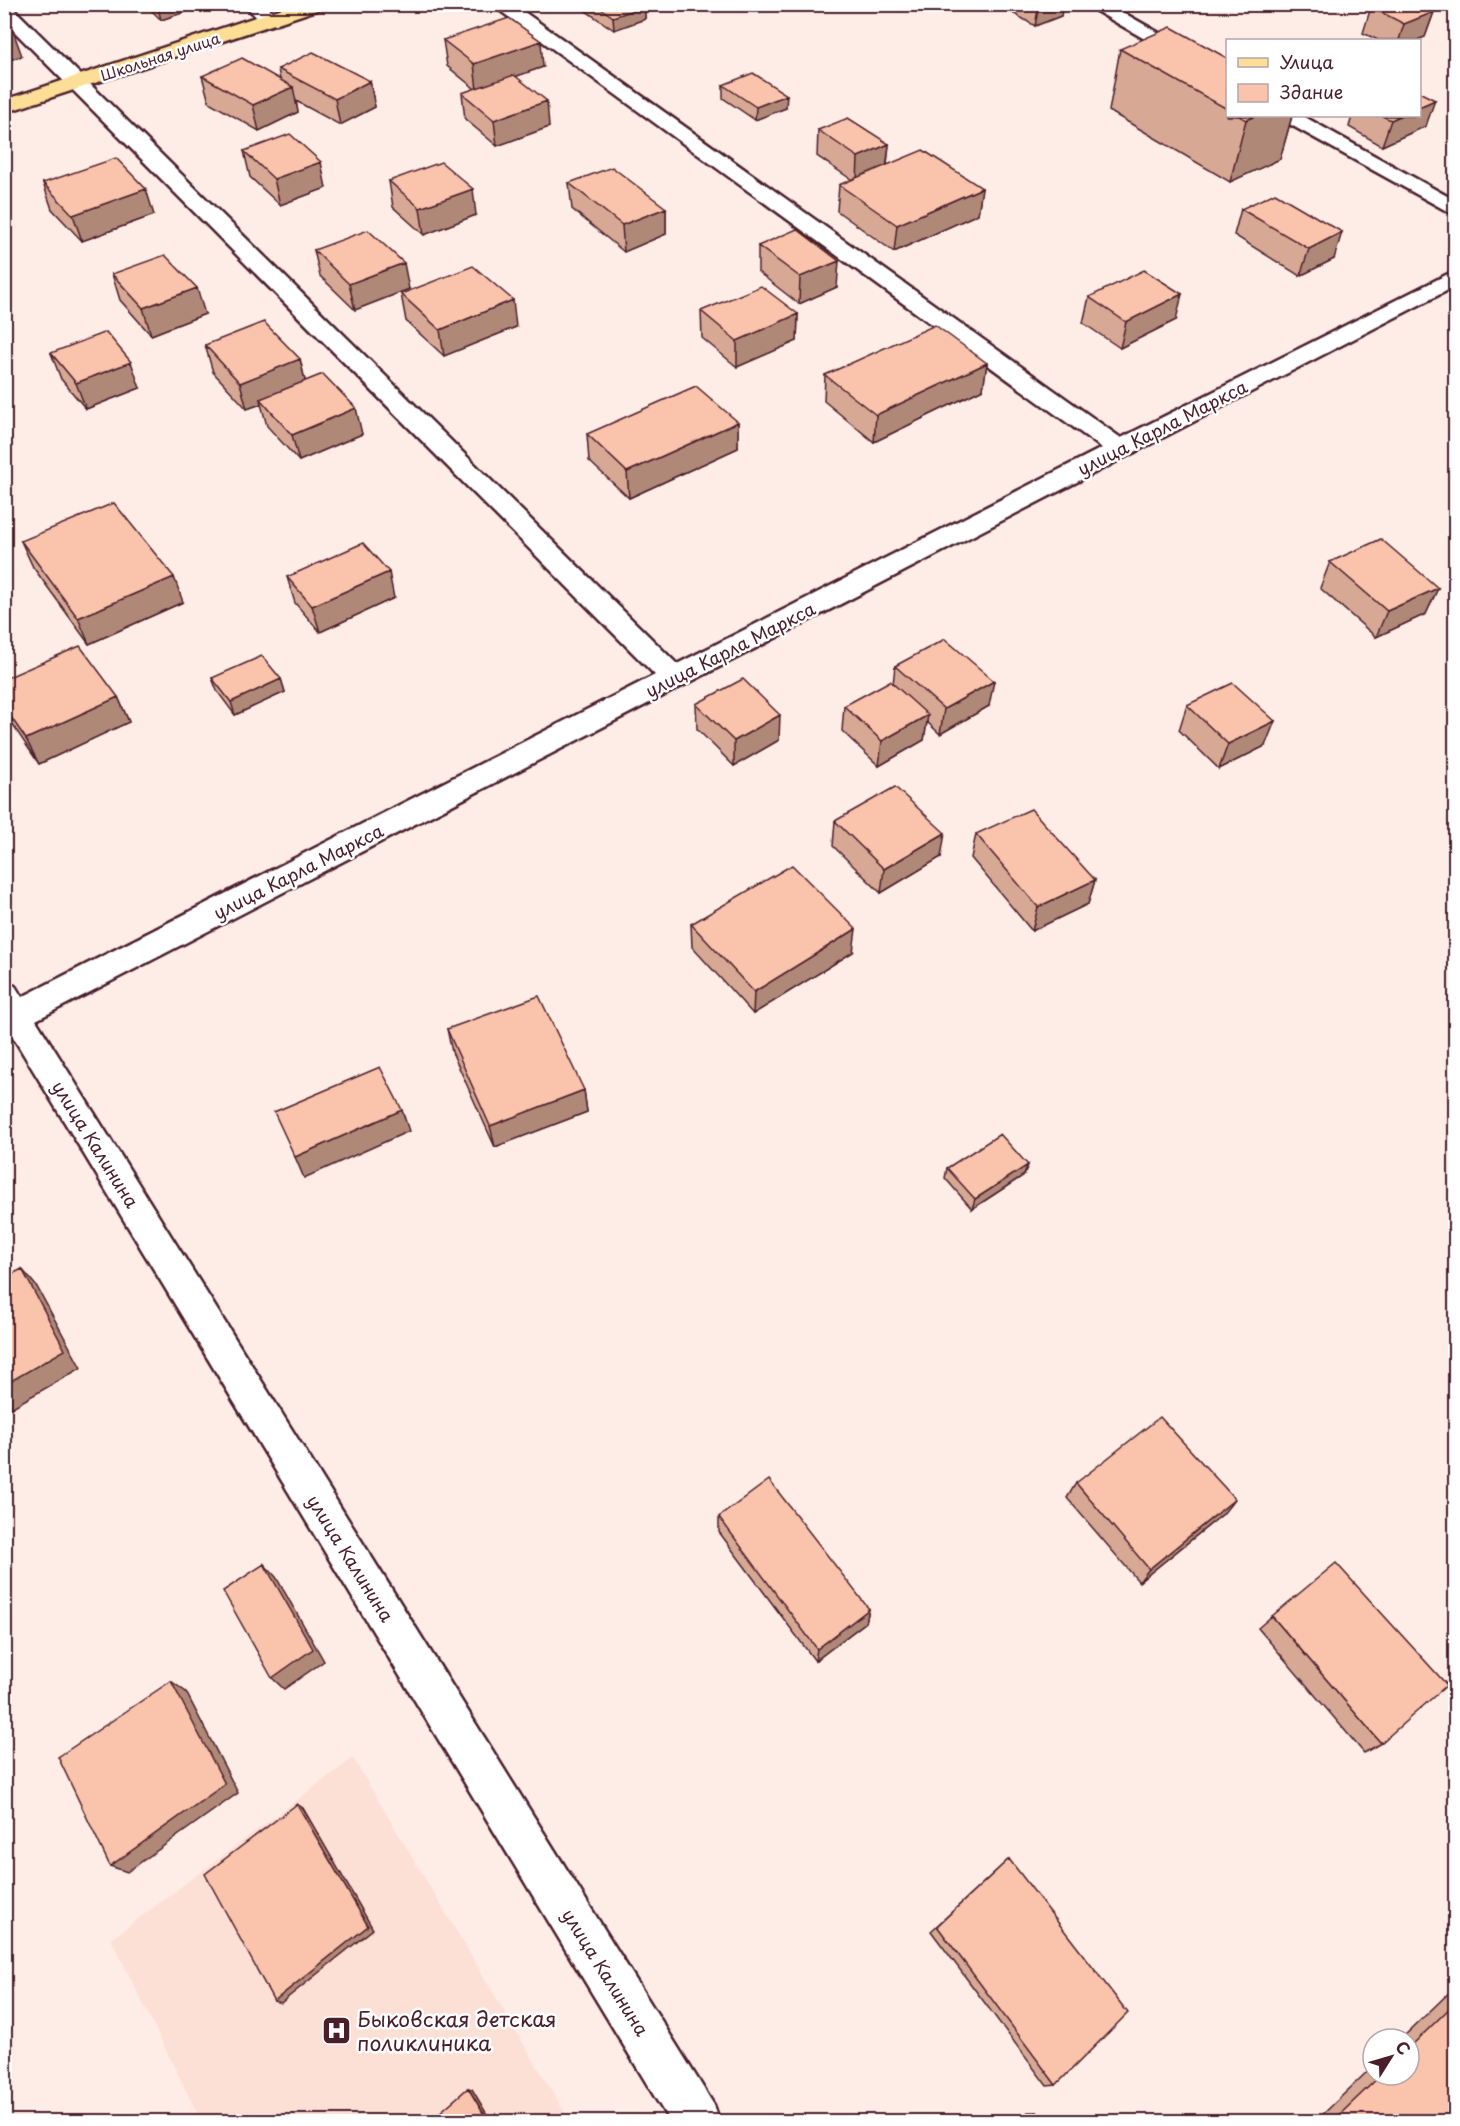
<svg xmlns="http://www.w3.org/2000/svg" width="1460" height="2126" viewBox="0 0 1460 2126" font-family="'Playpen Sans',sans-serif">
<rect width="100%" height="100%" fill="#feede6"/>
<filter id="ink" filterUnits="userSpaceOnUse"><feTurbulence type="fractalNoise" baseFrequency=".0167" numOctaves="2"/><feDisplacementMap in="SourceGraphic" scale="12" xChannelSelector="R" yChannelSelector="G"/><feConvolveMatrix kernelMatrix="1 2 1 2 8 2 1 2 1" color-interpolation-filters="sRGB"/></filter>
<g filter="url(#ink)">
<path fill="#fde0d5" d="M353,1758L570,2121H201L111,1939Z"/>
<g fill="none" stroke-linecap="round" stroke-linejoin="round">
<defs>
<path id="minor" d="M4,4L11,6L677,664L1102,448L491,4H513L1121,438L1456,270V286L36,1020L714,2105L720,2122H670L10,1032L4,1034V982L15,986L22,997L655,675L4,21Z
M244,4H265L280,20L277,24H263Z
M1084,4H1108L1228,72V87Z
M1279,116H1303L1456,201V216L1282,120Z"/>
<path id="major" d="M295,4H325L323,8L4,113V100Z"/>
</defs>
<use href="#minor" stroke="#4a1f2b" stroke-width="5"/>
<use href="#major" stroke="#4a1f2b" stroke-width="5"/>
<use href="#minor" fill="#fff" fill-rule="evenodd"/>
<use href="#major" fill="#fcde96" fill-rule="evenodd"/>
</g>
<path fill="#d7a894" stroke="#4a1f2b" stroke-width="1.5" d="M145,4H209L161,20Z
M586,4H642L645,6V19L614,30L586,11Z
M997,4H1063L1061,16L1035,26Z
M1371,7L1434,12L1425,37L1417,40H1378L1363,33Z
M443,40L543,67L516,76L549,127L497,146L465,119L462,93L475,89L447,66Z
M1120,49L1227,58V116H1292L1280,159L1230,182L1109,111Z
M278,69L370,81L375,107L340,125L296,101L298,112L259,131L209,102L202,76L280,80Z
M723,85L786,108L755,120L723,98Z
M1352,116H1419L1426,126L1382,146L1349,127Z
M818,130L889,144L887,165L982,188L978,214L894,252L837,211L839,185L852,180L817,156Z
M244,151L326,188L280,205L250,177Z
M389,181L476,215L424,235L393,207Z
M43,183L154,215L82,241L52,209Z
M569,183L666,208V234L624,252L572,209Z
M1241,209L1334,259L1300,276L1234,235Z
M758,246L837,287L799,304L758,272Z
M314,250L409,289L355,310L320,276Z
M112,274L205,314L151,335L120,300Z
M401,294L516,327L444,356L406,321Z
M1089,297L1176,320L1120,348L1083,323Z
M701,311L798,314L797,341L737,367L702,338Z
M205,345L300,359L305,381L362,434L299,461L267,426L261,404L247,409L213,372Z
M51,353L140,388L86,409L61,379Z
M987,363L983,389L874,442L824,401L825,375Z
M738,422V448L629,498L589,461L587,434Z
M21,541L183,602L89,644L33,567Z
M1330,562L1438,588L1426,614L1376,637L1320,588Z
M287,577L394,598L320,632L295,603Z
M895,666L989,706L940,734L927,722L924,740L879,766L842,731L844,706L893,684Z
M212,678L281,679L285,692L235,715L217,691Z
M4,679L118,697L129,722L39,764L4,712Z
M696,704L779,740L734,766L697,729Z
M1187,705L1265,746L1219,769L1179,730Z
M835,821L941,857L881,893L833,846Z
M976,834L1095,880L1088,904L1032,931L971,858Z
M691,924L853,952L753,1014L692,947Z
M447,1029L584,1090L587,1112L495,1147L452,1052Z
M1028,1165L1024,1175L972,1209L945,1178L947,1168Z
M1076,1483L1223,1514L1139,1582L1067,1498Z
M719,1517L869,1609L866,1622L815,1661L719,1532Z
M1272,1616L1381,1743L1364,1753L1258,1628Z
M1009,1859L1056,2085L1047,2086L931,1931Z
M1455,1987V2121H1316L1373,2066V2075H1409V2039H1401Z
M1028,2112H1037L1044,2121H1018Z"/>
<path fill="#af8878" stroke="#4a1f2b" stroke-width="1.5" d="M157,4H209L161,20Z
M1039,4H1063L1061,16L1035,26Z
M645,6V19L614,30L613,17Z
M1434,12L1425,37L1417,40H1399L1404,24Z
M13,31L22,56L4,62V34Z
M541,41L543,67L477,90L474,64Z
M370,81L375,107L340,125L335,99Z
M293,87L298,112L259,131L253,105Z
M787,95L786,108L755,120L756,107Z
M1435,100L1426,126L1382,146L1391,120L1400,116H1419V107Z
M547,101L549,127L497,146L494,120Z
M1255,116H1292L1280,159L1230,182L1246,120Z
M889,144L886,170L857,183L858,157Z
M321,162L326,188L280,205L274,179Z
M982,188L978,214L894,252L897,225Z
M146,189L154,215L82,241L73,215Z
M473,189L476,215L424,235L420,208Z
M666,208V234L624,252L622,225Z
M1342,232L1334,259L1300,276L1309,249Z
M839,261L837,287L799,304L800,277Z
M404,263L409,289L355,310L349,284Z
M197,288L205,314L151,335L143,308Z
M1182,294L1176,320L1120,348L1126,322Z
M513,300L516,327L444,356L440,330Z
M798,314L797,341L737,367V341Z
M300,359L306,385L260,399L261,404L247,409L240,383Z
M131,362L140,388L86,409L76,383Z
M987,363L983,389L874,442L876,415Z
M356,408L362,434L299,461L292,435Z
M738,422V448L629,498L627,472Z
M389,572L394,598L320,632L312,606Z
M174,577L183,602L89,644L78,618Z
M1438,588L1426,614L1376,637L1387,611Z
M281,679L285,692L235,715L231,702Z
M994,681L989,706L940,734L944,709Z
M118,697L129,722L39,764L26,739Z
M780,715L779,740L734,766V741Z
M928,715L924,740L879,766L882,741Z
M1275,721L1265,746L1219,769L1228,744Z
M945,833L941,857L881,893L884,869Z
M1095,880L1088,904L1032,931L1038,907Z
M856,929L853,952L753,1014L754,992Z
M584,1090L587,1112L495,1147L490,1126Z
M402,1110L409,1131L304,1178L295,1157Z
M1028,1165L1024,1175L972,1209L975,1199Z
M22,1269L37,1287L81,1368L4,1412V1385Z
M1235,1499L1223,1514L1139,1582L1149,1569Z
M264,1564L276,1577L324,1661L284,1689L272,1678Z
M869,1609L866,1622L815,1661L817,1649Z
M171,1681L186,1692L238,1793L127,1872L110,1866Z
M297,1804L303,1808L373,1929L281,2003L274,2001Z
M468,2088L472,2089L491,2121H488Z"/>
<path fill="#fac3ac" stroke="#4a1f2b" stroke-width="1.5" d="M595,4H642L645,6L613,17Z
M1378,4H1420L1434,12L1404,24L1371,7Z
M509,18L541,41L474,64L443,40Z
M4,23L13,31L4,34Z
M1171,27L1227,58V109L1120,49Z
M313,52L370,81L335,99L278,69Z
M242,58L293,87L253,105L202,76Z
M753,73L787,95L756,107L723,85Z
M514,75L547,101L494,120L462,93Z
M1419,92L1435,100L1419,107Z
M1239,116H1255L1246,120Z
M1382,116H1400L1391,120Z
M848,118L889,144L858,157L818,130Z
M290,134L321,162L274,179L244,151Z
M923,150L982,188L897,225L839,185Z
M116,158L146,189L73,215L43,183Z
M441,162L473,189L420,208L389,181Z
M612,167L666,208L622,225L569,183Z
M1275,193L1342,232L1309,249L1241,209Z
M797,229L839,261L800,277L758,246Z
M368,230L404,263L349,284L314,250Z
M165,255L197,288L143,308L112,274Z
M473,266L513,300L440,330L401,294Z
M1144,270L1182,294L1126,322L1089,297Z
M761,286L798,314L737,341L701,311Z
M264,322L300,359L240,383L205,345Z
M935,325L987,363L876,415L825,375Z
M106,332L131,362L76,383L51,353Z
M323,374L356,408L292,435L260,399Z
M696,386L738,422L627,472L587,434Z
M114,503L174,577L78,618L21,541Z
M1381,539L1438,588L1387,611L1330,562Z
M363,543L389,572L312,606L287,577Z
M945,639L994,681L944,709L895,666Z
M80,646L118,697L26,739L4,707V679Z
M262,656L281,679L231,702L212,678Z
M743,679L780,715L734,741L696,704Z
M890,681L928,715L882,741L844,706Z
M1233,683L1275,721L1228,744L1187,705Z
M895,787L945,833L884,869L835,821Z
M1031,809L1095,880L1038,907L976,834Z
M792,865L856,929L754,992L691,924Z
M539,996L584,1090L490,1126L447,1029Z
M380,1067L402,1110L295,1157L274,1112Z
M1000,1134L1028,1165L975,1199L947,1168Z
M22,1269L65,1350L4,1385V1278Z
M1160,1417L1235,1499L1149,1569L1076,1483Z
M769,1480L869,1609L817,1649L719,1517Z
M1336,1563L1447,1685L1381,1743L1272,1616Z
M264,1564L313,1649L272,1678L223,1591Z
M171,1681L225,1784L110,1866L58,1757Z
M297,1804L368,1926L274,2001L205,1874Z
M1009,1859L1128,2013L1056,2085L937,1926Z
M1455,2003V2121H1333L1381,2075H1409V2048Z
M468,2088L488,2121H430Z
M1037,2112L1044,2121H1027Z"/>
</g>
<defs>
<symbol id="hospital-square" viewBox="-11 -11 22 22"><rect x="-9" y="-9" width="18" height="18" rx="4" fill="#4a1f2b" stroke="#fff"/><path d="M-5-5h3v3.5h4V-5h3V5h-3V1.5h-4V5h-3Z" fill="#fff"/></symbol>
</defs>
<g fill-rule="evenodd">
<use href="#hospital-square" x="320" y="2014" width="33" height="33"/>
</g>
<g text-anchor="middle" dominant-baseline="central" stroke-width="5" stroke-linejoin="round" paint-order="stroke">
<g font-size="15" fill="#4a1f2b" stroke="#fff">
<text transform="translate(160 56) rotate(-18)">Школьная улица</text>
</g>
<g font-size="18" fill="#4a1f2b" stroke="#fff">
<text transform="translate(1162 427) rotate(-27)">улица Карла Маркса</text>
<text transform="translate(730 649) rotate(-27)">улица Карла Маркса</text>
<text transform="translate(298 871) rotate(-27)">улица Карла Маркса</text>
<text transform="translate(96 1144) rotate(58)">улица Калинина</text>
<text transform="translate(351 1558) rotate(58)">улица Калинина</text>
<text transform="translate(606 1972) rotate(58)">улица Калинина</text>
</g>
<g font-size="21" fill="#4a1f2b" stroke="#fff" text-anchor="start">
<text x="357" y="2018">Быковская детская<tspan x="357" dy="24">поликлиника</tspan></text>
</g>
</g>
<rect width="1460" height="2126" fill="none" stroke="#fff" stroke-width="24"/>
<rect x="12" y="12" width="1436" height="2102" fill="none" stroke="#4a1f2b" stroke-width="2" filter="url(#ink)"/>
<rect x="1226" y="39" width="195" height="78" fill="#ffffff" stroke="#b7a5aa" stroke-width="1.5"/>
<rect x="1238" y="58" width="30" height="9" fill="#fcde96" stroke="#b7a5aa" stroke-width="1.5"/>
<text x="1280" y="69" font-size="18" fill="#4a1f2b">Улица</text>
<rect x="1238" y="84" width="30" height="18" fill="#fac3ac" stroke="#b7a5aa" stroke-width="1.5"/>
<text x="1280" y="99" font-size="18" fill="#4a1f2b">Здание</text>
<g transform="translate(1391 2057) rotate(53)"><circle r="28" fill="#ffffff" stroke="#b7a5aa" stroke-width="1.5"/>
<path d="M0-4.5L10 22L0 15L-10 22Z" fill="#4a1f2b"/>
<text y="-9" font-size="16" font-weight="bold" text-anchor="middle" fill="#4a1f2b">С</text>
</g>
</svg>
